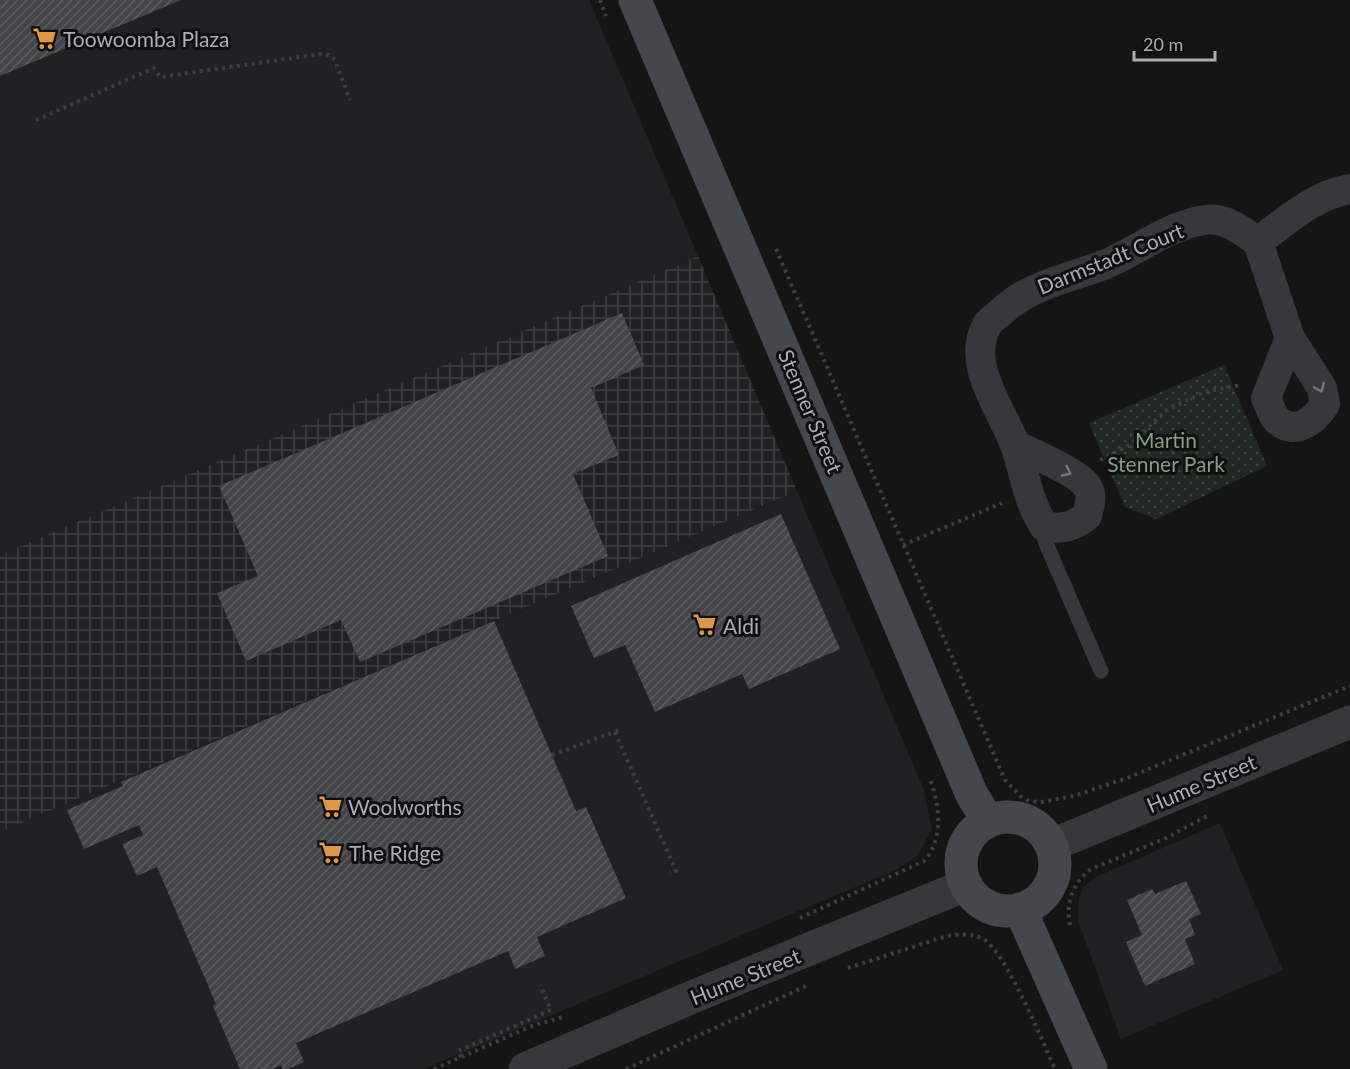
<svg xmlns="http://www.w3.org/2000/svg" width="1350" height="1069" viewBox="0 0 1350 1069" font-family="Lato,sans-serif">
<defs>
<pattern id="industrial-grid" width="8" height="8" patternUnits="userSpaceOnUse" patternTransform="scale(1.5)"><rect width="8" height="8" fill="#212123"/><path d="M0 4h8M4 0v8" fill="none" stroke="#3e3f41"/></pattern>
<pattern id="park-dots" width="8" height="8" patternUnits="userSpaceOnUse" patternTransform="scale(1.5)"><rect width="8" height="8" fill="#212822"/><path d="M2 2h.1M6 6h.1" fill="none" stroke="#3e4540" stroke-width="1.8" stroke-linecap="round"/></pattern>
<pattern id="building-hatch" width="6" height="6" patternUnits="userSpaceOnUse" patternTransform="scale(1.5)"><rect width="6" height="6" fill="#444549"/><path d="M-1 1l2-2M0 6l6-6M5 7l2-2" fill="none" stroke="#5c5d61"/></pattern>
</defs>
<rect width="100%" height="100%" fill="#151516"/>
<path fill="#212123" d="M0,0H589L698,256L0,555Z
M797,491L924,790L932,830L917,856L896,870L424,1069H0V832Z
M1220,823L1283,970L1121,1039L1078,921L1079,899L1083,887L1098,876Z"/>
<path fill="url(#industrial-grid)" d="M698,256L797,491L0,832V555Z"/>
<path fill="url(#park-dots)" d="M1224,365L1267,466L1156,519L1125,507L1089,423Z"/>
<path fill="url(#building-hatch)" d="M0,0H181L0,76Z
M622,313L644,365L591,388L619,455L573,474L608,556L360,662L341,620L246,661L217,593L258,576L219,486Z
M781,514L840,649L749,689L742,674L655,712L625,645L594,658L571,606Z
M494,621L576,811L586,807L626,898L537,937L545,956L529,963L515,969L508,951L296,1043L304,1062L288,1069H283L281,1065L272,1069H240L213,1006L216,1004L157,867L137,876L122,844L143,835L139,825L84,849L67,810L123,786L121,782Z
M1186,881L1201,914L1189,919L1195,935L1185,939L1195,964L1145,986L1126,942L1142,935L1127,900L1152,889L1155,894Z"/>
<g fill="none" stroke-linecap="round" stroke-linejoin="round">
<path stroke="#3c3f42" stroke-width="4" stroke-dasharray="3 4.5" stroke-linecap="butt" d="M600,0L606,16
M36,120L154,68L160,77L321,54L329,55L335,60L350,100
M776,249L1005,780L1020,796L1029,801L1041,802L1074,796L1127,778L1350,686
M1100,460L1130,445L1165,411L1204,392L1241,385
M903,545L1002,503
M615,732L676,871L670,873
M552,755L620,730
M800,918L924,861C944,839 940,803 929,777
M1070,925C1066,901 1072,884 1091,869L1166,838L1209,815
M848,968L947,936C960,934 971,933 983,939C1005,950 1043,1043 1055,1069
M461,1057L458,1051L551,1010L540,985
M434,1069L532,1026L566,1016
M626,1069L808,985"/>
<path stroke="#36383b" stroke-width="15" d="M1044,526L1045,541L1101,671"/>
<path stroke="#36383b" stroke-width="30" d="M1258,242L1290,338L1322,388L1325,404C1315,420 1295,437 1277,420C1272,415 1269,404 1266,398L1290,338
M1015,445C1031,453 1081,473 1088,488C1093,497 1089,507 1087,516C1072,527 1062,530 1044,526C1027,500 1025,473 1015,445C1002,409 965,365 987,325C989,321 996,316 1000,313C1030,284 1068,279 1106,264C1139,250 1169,225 1205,220C1226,217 1242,231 1258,242C1286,221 1314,195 1350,189"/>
<path stroke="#36383b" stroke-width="33" d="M1052,845L1350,722
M525,1069L697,995L966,885"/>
<path stroke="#44474b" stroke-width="33" d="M635,0L972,795L988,821
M961 864a47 47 0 1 1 94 0a47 47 0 1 1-94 0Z
M1020,909L1091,1069"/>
</g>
<defs><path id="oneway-chevron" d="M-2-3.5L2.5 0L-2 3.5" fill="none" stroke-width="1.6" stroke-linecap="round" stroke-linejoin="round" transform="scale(1.5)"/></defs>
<g stroke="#75797e">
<use href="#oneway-chevron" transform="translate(1320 388) rotate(68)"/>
<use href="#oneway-chevron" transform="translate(1067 472) rotate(27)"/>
</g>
<defs>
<symbol id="supermarket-bare" viewBox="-9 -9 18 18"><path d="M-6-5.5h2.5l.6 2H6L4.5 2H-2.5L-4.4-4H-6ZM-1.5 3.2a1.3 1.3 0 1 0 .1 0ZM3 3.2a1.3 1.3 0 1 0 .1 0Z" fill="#de9745" stroke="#101011" stroke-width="2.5" paint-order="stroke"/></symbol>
</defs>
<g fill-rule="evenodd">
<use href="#supermarket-bare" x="28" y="22" width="33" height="33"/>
<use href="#supermarket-bare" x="688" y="608" width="33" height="33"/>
<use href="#supermarket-bare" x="314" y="790" width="33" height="33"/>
<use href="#supermarket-bare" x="314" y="836" width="33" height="33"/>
</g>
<g text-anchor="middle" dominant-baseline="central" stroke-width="6" stroke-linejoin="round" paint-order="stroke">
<g font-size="21" fill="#a8aeb5" stroke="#101011" text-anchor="start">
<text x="63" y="38">Toowoomba Plaza</text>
<text x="723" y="625">Aldi</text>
<text x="348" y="806">Woolworths</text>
<text x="349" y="852">The Ridge</text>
</g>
<g font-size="21" fill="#a8aeb5" stroke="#101011">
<text transform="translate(1110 258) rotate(-22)">Darmstadt Court</text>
<text transform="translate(811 411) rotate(67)">Stenner Street</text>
<text transform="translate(1201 783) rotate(-23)">Hume Street</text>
<text transform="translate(745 976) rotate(-22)">Hume Street</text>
</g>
<g font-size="21" fill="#839e81" stroke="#101011">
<text x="1166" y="439">Martin<tspan x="1166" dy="24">Stenner Park</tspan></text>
</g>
</g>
<path d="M1134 51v9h81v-9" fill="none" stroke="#a8aeb5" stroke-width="3"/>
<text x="1143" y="51" font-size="18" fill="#a8aeb5" stroke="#101011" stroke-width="4.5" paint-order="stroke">20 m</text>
</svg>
